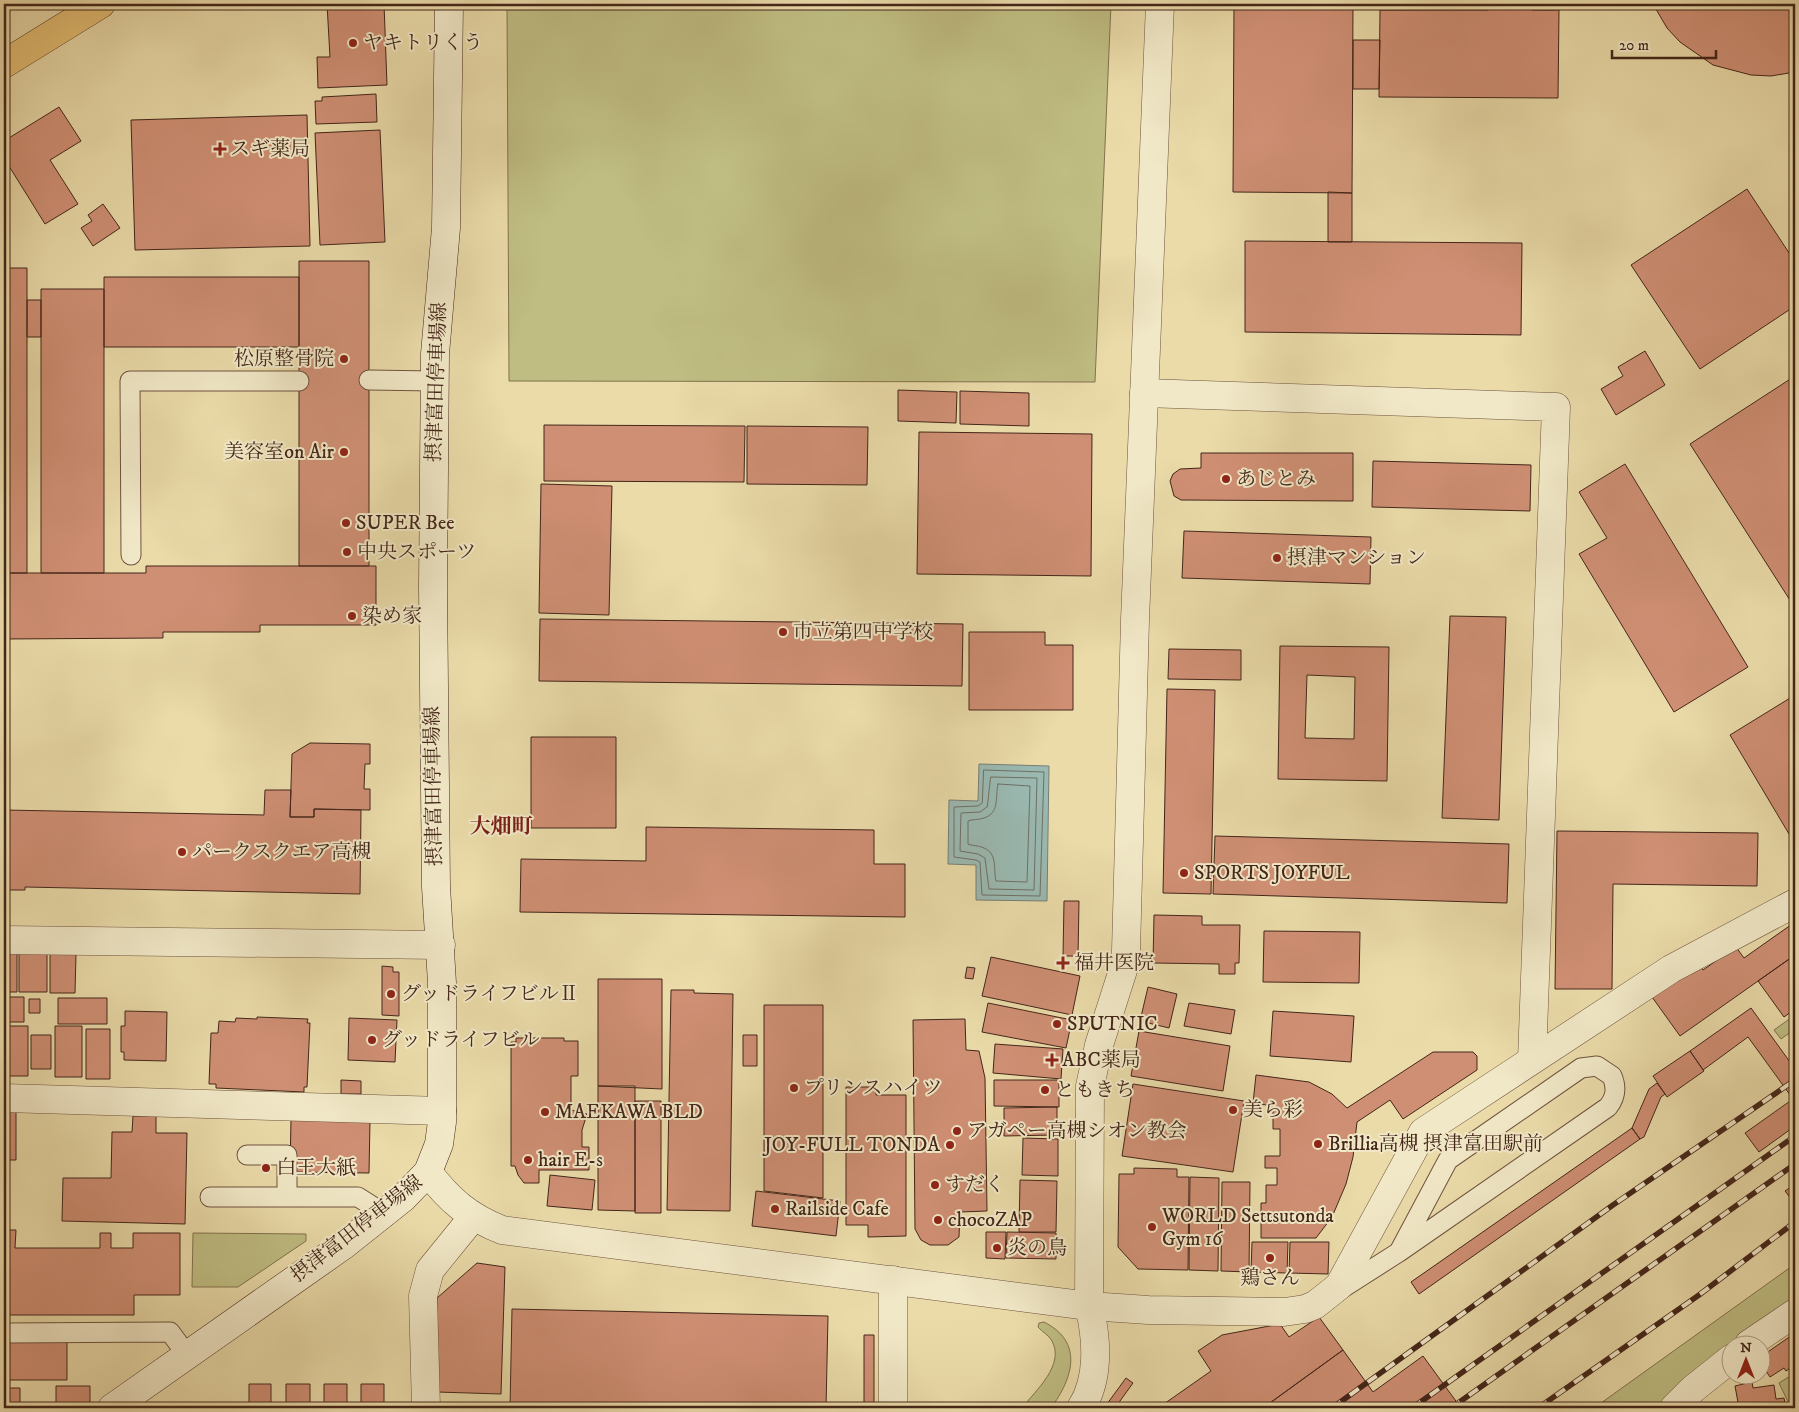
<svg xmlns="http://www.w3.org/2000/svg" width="1799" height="1412" viewBox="0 0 1799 1412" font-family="'IM FELL DW Pica','Noto Serif JP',serif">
<rect width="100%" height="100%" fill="#eadba9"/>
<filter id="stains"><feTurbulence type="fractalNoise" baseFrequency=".004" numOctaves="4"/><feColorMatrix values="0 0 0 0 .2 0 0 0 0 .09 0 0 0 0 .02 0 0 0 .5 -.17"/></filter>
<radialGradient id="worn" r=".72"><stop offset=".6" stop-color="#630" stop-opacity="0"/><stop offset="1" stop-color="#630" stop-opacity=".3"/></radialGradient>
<path fill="#bfbd82" stroke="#82724e" d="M507,4H1111L1095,382L509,381Z
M1795,1015V1029L1781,1039L1774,1030Z
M193,1233L306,1234V1241L238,1287H192Z
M1795,1264V1307L1743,1344H1732L1731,1352L1653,1408H1594Z
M1044,1322C1084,1342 1073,1378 1051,1408H1022C1036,1390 1065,1365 1052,1341C1049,1335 1042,1332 1038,1327L1039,1323Z
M1795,1373V1408H1791L1779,1383Z"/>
<path fill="#9ab9b1" stroke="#787e75" d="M979,764L1049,766L1047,901L976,900V865L948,864L949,800L978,801Z"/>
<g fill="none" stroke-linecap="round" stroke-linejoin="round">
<path stroke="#6f7066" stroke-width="1" d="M984,770L1044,772L1040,896L982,895L980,862L976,860L954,857V807L978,806L982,803Z
M991,777L1037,778L1034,890L989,889L985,858L978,854L960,851L961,813L980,812L987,807Z
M998,784L1030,786L1027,882L996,881C993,869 998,854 984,848C978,845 972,846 968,844V821C973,819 978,820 984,818C1000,813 995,797 998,784Z"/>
</g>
<path fill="#cf8f74" stroke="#44261a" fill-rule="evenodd" d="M327,4H384L387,85L318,88L317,57H330Z
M1234,4H1353L1352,193L1233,192Z
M1488,4H1533L1532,10H1559L1558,98L1379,97L1380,10H1488Z
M1653,4H1795V72L1771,76L1751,75L1713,65L1680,42L1667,28Z
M1353,40H1380L1379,89H1353Z
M376,94L377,122L316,124L315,101H322V97Z
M59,107L81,141L50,160L78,204L45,224L4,158V141Z
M307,115L310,246L135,250L131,120Z
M380,130L385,242L320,245L315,133Z
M1747,189L1795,262V306L1700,369L1631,265Z
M1328,192L1352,193V242H1328Z
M103,204L120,228L93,246L81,228L92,221L88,215Z
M1245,241L1522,243L1521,335L1245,332Z
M299,261H369V566H299Z
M4,268H27V573H4Z
M104,277H299V347H104Z
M41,289H104V573H41Z
M27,300H41V337H27Z
M1645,351L1665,385L1616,415L1601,389L1623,376L1618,367Z
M1795,376V608L1690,444Z
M898,390L957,392L956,423L898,421Z
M960,391L1029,393V426L960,424Z
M544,425L745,426L744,482L544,481Z
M747,426L868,427L867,485L747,484Z
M919,432L1092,434L1091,576L917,574Z
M1201,453H1353V501L1181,500L1174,496L1170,481L1173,474L1180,469L1201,468Z
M1373,461L1531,465L1530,511L1372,507Z
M1625,464L1748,667L1674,712L1579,554L1607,538L1579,492Z
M541,484L612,486L609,615L539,613Z
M1184,531L1371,537L1370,584L1182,578Z
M146,566H376V625H260V632H163V638L4,639V573H146Z
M1450,616L1506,617L1499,820L1442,818Z
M540,619L963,624L962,686L539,681Z
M969,632H1045V645H1073V710H969Z
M1280,646L1389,647L1387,781L1278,779ZM1307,675L1355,677L1354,739L1305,738Z
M1169,649L1241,650V680L1168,679Z
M1167,689L1215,690L1211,894L1163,893Z
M1795,695V844L1730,735Z
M531,737H616V828H531Z
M310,743L370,744V764H365L364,789H370V810L314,809V817H290L292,754Z
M265,790H291L290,817H314V809L361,810L360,894L25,887V890H4V810L264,815Z
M646,827L874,830V864H905V917L520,912L521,859L646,861Z
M1557,831L1758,833L1757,886L1613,884L1612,989H1555Z
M1215,836L1509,844L1507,903L1213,894Z
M1064,901H1079L1078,956H1063Z
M1154,915L1202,916V925H1240L1239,963H1235V974H1219V964L1153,963Z
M1795,922V955L1680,1036L1652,997L1699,964L1703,970L1736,947L1744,958Z
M1264,931L1360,932L1359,983L1263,982Z
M4,953H17V992H4Z
M19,953H47V992H19Z
M50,954H76L75,993H50Z
M1795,955V1009L1784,1017L1758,981Z
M991,957L1080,976L1072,1015L982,996Z
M382,966L393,967V972H399V1016L382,1015Z
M967,967L975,968L973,979L965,978Z
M598,979H662V1089L598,1086Z
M1148,987L1177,994L1169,1028L1140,1021Z
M671,990H694V993L733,994L730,1211L667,1210Z
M4,997H24V1022H4Z
M58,998H107V1024H58Z
M29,999H40V1013H29Z
M988,1003L1072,1020L1066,1048L982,1032Z
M1189,1003L1235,1010L1231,1034L1184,1026Z
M764,1005H823V1198L764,1191Z
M1751,1008L1795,1069V1126L1759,1152L1745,1133L1793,1099L1748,1037L1703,1070L1690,1051Z
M125,1011L167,1012L166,1061L124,1060V1052H121V1026H125Z
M1273,1011L1354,1016L1351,1062L1270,1056Z
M257,1017L308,1019L307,1023H310L307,1087H304V1092L216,1088V1084H209L211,1033H218L219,1021L235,1022L236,1018L257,1019Z
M349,1018L397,1020L395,1062L348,1060Z
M965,1019L966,1050L979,1051L985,1078L987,1211L960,1212L959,1237L948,1245H930L921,1240L915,1229L913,1020Z
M4,1026H28V1076H4Z
M55,1026H82V1077H55Z
M86,1029H110V1079H86Z
M1139,1031L1230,1046L1223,1091L1131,1076Z
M31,1035H51V1069H31Z
M743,1035H757V1066H743Z
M516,1038H564V1041H578V1076H571V1110L587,1114L582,1130V1147H589V1170H539V1183H524L518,1175L515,1166H511V1042H516Z
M995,1044L1063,1049L1061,1079L993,1073Z
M1690,1051L1704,1071L1667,1097L1653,1076Z
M1433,1052H1473L1477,1056V1070L1403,1119L1390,1100L1357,1122L1353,1157L1346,1184L1332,1217L1316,1238H1261V1203H1266V1185H1277V1168H1265V1156H1280V1129H1273V1106L1253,1103L1256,1075L1309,1082L1332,1094L1347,1108Z
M341,1080L361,1081V1094H341Z
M994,1080H1059V1107L994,1106Z
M1657,1083L1665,1094L1661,1097L1644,1137L1640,1139L1632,1128L1649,1089Z
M1133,1084L1244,1101L1233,1172L1122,1156Z
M598,1086H635V1211L598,1210Z
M846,1087H876V1095H906V1236L868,1237V1225H846Z
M635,1101H661V1213H635Z
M1057,1107V1135L1004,1136V1108Z
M4,1110H16V1160H4Z
M133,1116H156V1133H187L185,1224L62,1221L63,1178H111L112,1132H132Z
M291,1119L370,1120L369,1173L290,1172Z
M1632,1128L1640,1139L1419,1294L1411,1282Z
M1023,1138L1058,1139V1176L1022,1175Z
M262,1163H271L270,1172H262Z
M1134,1168L1177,1169V1177H1189L1188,1270L1138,1269L1118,1247L1119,1174H1134Z
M550,1175L595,1180L592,1210L547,1206Z
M1190,1177L1219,1178L1218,1271L1189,1270Z
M1020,1180L1057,1181L1056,1232H1019Z
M1222,1182H1250L1249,1272L1221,1271Z
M1795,1184V1204L1785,1191Z
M756,1191L840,1201L836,1236L752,1226Z
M4,1230H16L15,1248H100V1233H111V1248H133V1233H180V1295H134V1315H4Z
M986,1232H1006L1005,1259L986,1258Z
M1007,1232L1056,1233V1259L1006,1258Z
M1252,1242H1288L1287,1273L1251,1272Z
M1290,1242H1329L1328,1274L1289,1273Z
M477,1263L505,1267L501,1394L437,1392V1298Z
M512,1309L828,1316L826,1408H510Z
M1319,1317L1343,1350L1263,1408H1163L1161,1406L1211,1371L1198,1351L1222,1335L1280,1324L1289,1337Z
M1795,1333V1365L1786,1371L1784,1368L1770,1377L1762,1365V1356Z
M864,1335H874V1408H864Z
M4,1339H67V1380H4Z
M1343,1350L1373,1392L1423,1356L1461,1408H1263Z
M1126,1378L1133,1383L1115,1408H1104Z
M1752,1382L1753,1388L1774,1385L1776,1399L1784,1398L1786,1408H1739L1735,1386Z
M249,1384H271V1408H249Z
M286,1384H310V1408H286Z
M324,1384H347V1408H324Z
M361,1384H384V1408H361Z
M56,1386H90V1405H56Z
M4,1388H20V1408H4Z
M1713,1405L1714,1408H1690V1407Z"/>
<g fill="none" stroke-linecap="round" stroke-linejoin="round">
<defs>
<path id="service" d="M369,380L434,381
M131,555L130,381H299
M247,1155H287V1197
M210,1197H358L383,1213
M1338,1291L1399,1252L1448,1160L1581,1068L1597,1066L1612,1076C1617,1088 1616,1097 1608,1107L1399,1252
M4,1333L170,1332L187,1355"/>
<path id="minor" d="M1144,393L1556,407L1532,1060
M4,940L441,945
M4,1098L442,1111
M1749,1344L1795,1313
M426,1408L423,1296L430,1270L473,1217
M893,1408V1280
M1081,1408C1100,1379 1097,1338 1089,1306L1148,1310L1284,1312L1305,1309L1315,1305L1339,1286L1423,1132L1671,969L1795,903
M1674,1408L1693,1389L1732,1358"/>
<path id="tertiary" d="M428,1172C449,1200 469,1217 502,1230L1089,1306L1090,1086L1099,1045L1124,967L1126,951L1135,620L1160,4"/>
<path id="secondary" d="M112,1408L344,1245L403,1198L428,1172L439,1144L442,1122V983L436,887L433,586L435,354L446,228L449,4"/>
<path id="trunk" d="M4,64L101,4"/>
</defs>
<use href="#service" stroke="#6e533e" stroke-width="21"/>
<use href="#minor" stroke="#6e533e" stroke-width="29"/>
<use href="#tertiary" stroke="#6e533e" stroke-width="29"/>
<use href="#secondary" stroke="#44261a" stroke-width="29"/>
<use href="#trunk" stroke="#44261a" stroke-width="29"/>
<use href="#service" stroke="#f1e8c7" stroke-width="19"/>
<use href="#minor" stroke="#f1e8c7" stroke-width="28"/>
<use href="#tertiary" stroke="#f1e8c7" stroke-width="28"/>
<use href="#secondary" stroke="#f1e8c7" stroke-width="28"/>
<use href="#trunk" stroke="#e5be74" stroke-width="28"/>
<defs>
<path id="rail" d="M1332,1408L1613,1205L1795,1080
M1412,1408L1795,1136
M1451,1408L1795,1164
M1538,1408L1699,1295L1795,1222"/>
</defs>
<use href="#rail" stroke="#44261a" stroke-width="5.5"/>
<use href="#rail" stroke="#f1e8c7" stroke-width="4" stroke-dasharray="11" stroke-linecap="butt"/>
</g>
<g fill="#8f2418" stroke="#f1e8c7" stroke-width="2">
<circle cx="353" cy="43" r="5"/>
<path d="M217.5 141.5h5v5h5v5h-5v5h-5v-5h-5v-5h5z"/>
<circle cx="344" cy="359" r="5"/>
<circle cx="344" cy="452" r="5"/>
<circle cx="1226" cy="479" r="5"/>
<circle cx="346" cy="523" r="5"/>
<circle cx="347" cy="552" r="5"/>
<circle cx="1277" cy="558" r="5"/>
<circle cx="352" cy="616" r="5"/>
<circle cx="783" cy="632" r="5"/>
<circle cx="182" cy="852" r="5"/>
<circle cx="1184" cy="873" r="5"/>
<path d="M1060.5 955.5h5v5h5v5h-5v5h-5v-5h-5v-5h5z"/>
<circle cx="391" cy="994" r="5"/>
<circle cx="1057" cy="1024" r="5"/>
<circle cx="372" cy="1040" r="5"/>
<path d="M1049.5 1052.5h5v5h5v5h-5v5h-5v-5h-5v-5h5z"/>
<circle cx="794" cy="1088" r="5"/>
<circle cx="1045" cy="1090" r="5"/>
<circle cx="1233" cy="1110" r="5"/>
<circle cx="545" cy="1112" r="5"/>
<circle cx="957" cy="1131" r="5"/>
<circle cx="1318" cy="1144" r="5"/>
<circle cx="950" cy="1145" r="5"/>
<circle cx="528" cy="1160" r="5"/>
<circle cx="266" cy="1168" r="5"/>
<circle cx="935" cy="1185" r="5"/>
<circle cx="775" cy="1209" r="5"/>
<circle cx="938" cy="1220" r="5"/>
<circle cx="1152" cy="1227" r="5"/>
<circle cx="997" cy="1248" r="5"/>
<circle cx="1270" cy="1258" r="5"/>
</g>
<g text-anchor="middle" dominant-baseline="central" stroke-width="4" stroke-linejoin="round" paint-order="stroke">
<g font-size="20" fill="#44261a" stroke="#f1e8c7" text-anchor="start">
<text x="363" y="43">ヤキトリくう</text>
<text x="230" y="149">スギ薬局</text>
<text x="334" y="359" text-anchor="end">松原整骨院</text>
<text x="334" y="452" text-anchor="end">美容室on Air</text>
<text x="1236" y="479">あじとみ</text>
<text x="356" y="523">SUPER Bee</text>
<text x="357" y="552">中央スポーツ</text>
<text x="1287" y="558">摂津マンション</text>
<text x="362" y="616">染め家</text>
<text x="793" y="632">市立第四中学校</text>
<text x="192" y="852">パークスクエア高槻</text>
<text x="1194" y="873">SPORTS JOYFUL</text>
<text x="1074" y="963">福井医院</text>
<text x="401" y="994">グッドライフビルⅡ</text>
<text x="1067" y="1024">SPUTNIC</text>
<text x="382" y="1040">グッドライフビル</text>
<text x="1062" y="1060">ABC薬局</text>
<text x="804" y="1088">プリンスハイツ</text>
<text x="1055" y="1090">ともきち</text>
<text x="1243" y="1110">美ら彩</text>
<text x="555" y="1112">MAEKAWA BLD</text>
<text x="967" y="1131">アガペー高槻シオン教会</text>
<text x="1328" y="1144">Brillia高槻 摂津富田駅前</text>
<text x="940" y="1145" text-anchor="end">JOY-FULL TONDA</text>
<text x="538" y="1160">hair E-s</text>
<text x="276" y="1168">白王大紙</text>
<text x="945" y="1185">すだく</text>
<text x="785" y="1209">Railside Cafe</text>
<text x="1162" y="1216">WORLD Settsutonda<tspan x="1162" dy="23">Gym 16</tspan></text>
<text x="948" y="1220">chocoZAP</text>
<text x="1007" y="1248">炎の鳥</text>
<text x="1270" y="1278" text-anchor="middle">鶏さん</text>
</g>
<g font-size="20" fill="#44261a" stroke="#f1e8c7">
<text transform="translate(437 382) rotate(-88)">摂津富田停車場線</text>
<text transform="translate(434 786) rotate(-91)">摂津富田停車場線</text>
<text transform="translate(357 1229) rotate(-38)">摂津富田停車場線</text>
</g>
<g font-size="21" font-weight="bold" fill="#7a1f14" stroke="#f1e8c7">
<text x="501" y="827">大畑町</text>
</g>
</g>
<rect width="1799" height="1412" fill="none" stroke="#eadba9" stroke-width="20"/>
<rect x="5" y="5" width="1789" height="1402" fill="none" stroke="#44261a" stroke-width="2.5"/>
<rect x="10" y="10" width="1779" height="1392" fill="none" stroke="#44261a"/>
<g transform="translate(1746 1360)"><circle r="24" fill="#f1e8c7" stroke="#ac9a82"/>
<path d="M0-4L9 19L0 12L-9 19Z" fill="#8f2418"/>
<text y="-8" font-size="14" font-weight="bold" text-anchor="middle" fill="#44261a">N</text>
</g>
<path d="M1612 50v8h104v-8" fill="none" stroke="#44261a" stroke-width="2.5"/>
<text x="1619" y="50" font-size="15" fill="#44261a" stroke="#f1e8c7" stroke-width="4" paint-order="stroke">20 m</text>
<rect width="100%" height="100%" filter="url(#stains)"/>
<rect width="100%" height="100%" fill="url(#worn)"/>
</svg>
